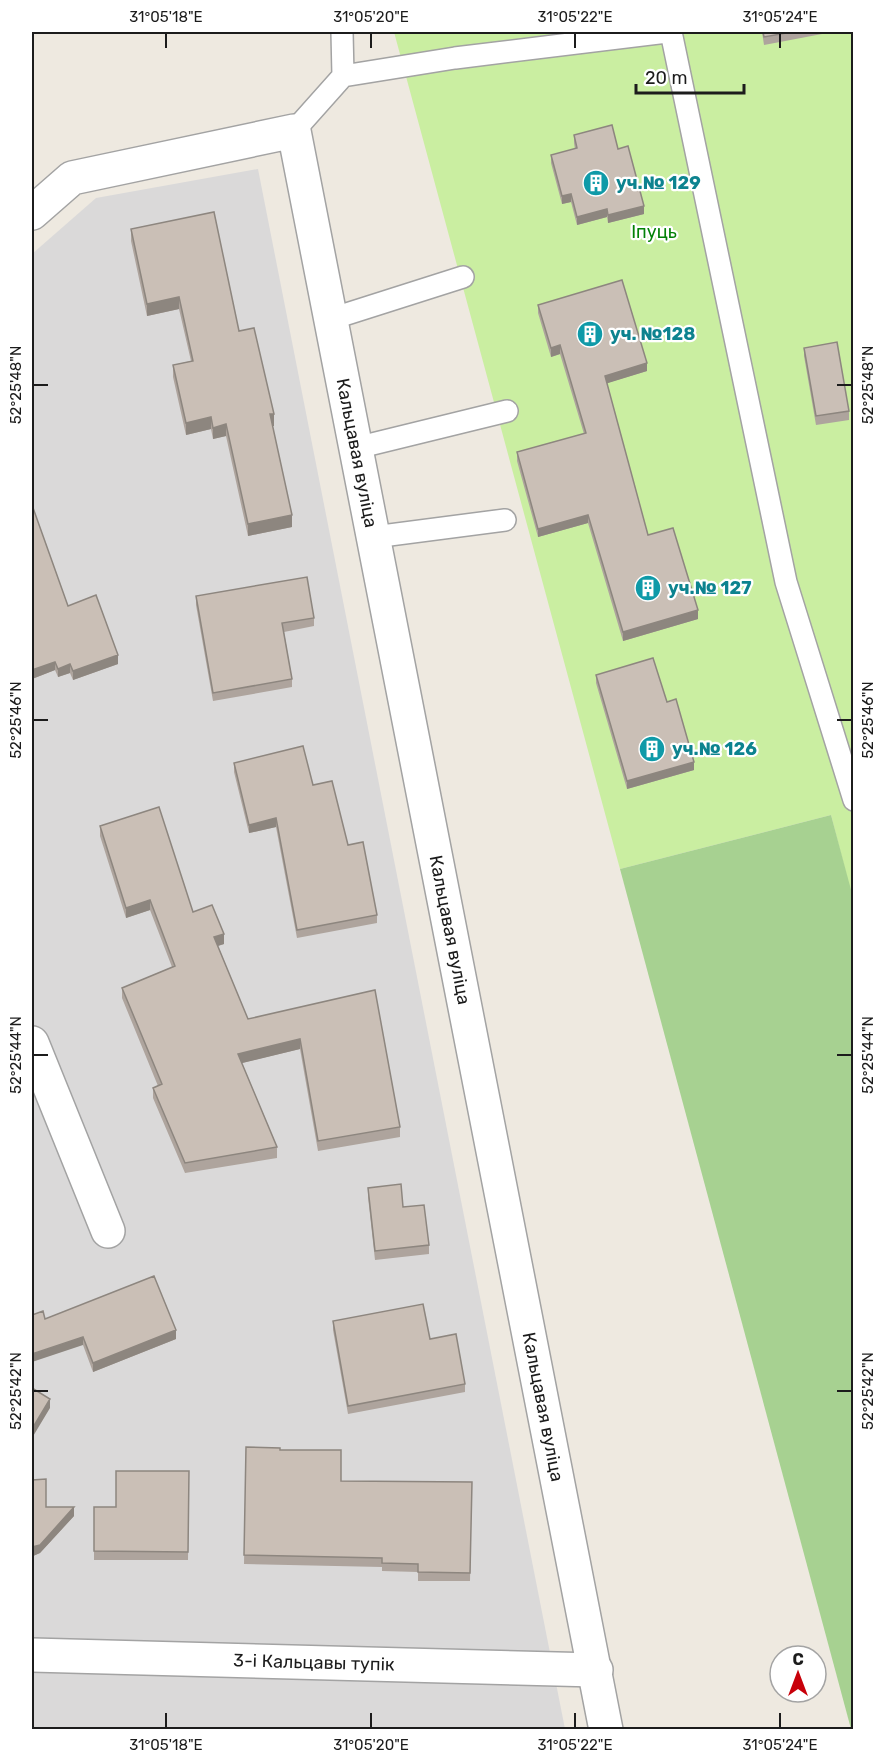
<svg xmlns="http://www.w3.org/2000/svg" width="885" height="1761" viewBox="0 0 885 1761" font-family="Rubik,sans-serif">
<rect width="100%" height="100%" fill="#eee9e0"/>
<path fill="#dad9d9" d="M258,169L565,1729H32V254L96,198Z"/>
<path fill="#caeea1" d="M394,32H853V901L831,815L620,869Z"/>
<path fill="#a7d191" d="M831,815L854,901L853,1730L851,1729L620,869Z"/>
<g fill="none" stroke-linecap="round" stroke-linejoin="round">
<defs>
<path id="lane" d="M671,32L786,582L854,800
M343,76L455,58L667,32
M294,131L343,76L342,32
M331,319L463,277
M356,448L507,411
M374,537L505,520"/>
<g id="street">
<path id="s1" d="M32,213L72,178L294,131L606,1730"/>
<path d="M32,1043L108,1231"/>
<path id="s2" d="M32,1655L596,1670"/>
</g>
</defs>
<use href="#lane" stroke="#a3a3a3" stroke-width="24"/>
<use href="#street" stroke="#a3a3a3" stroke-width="36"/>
<use href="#lane" stroke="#fff" stroke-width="21"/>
<use href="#street" stroke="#fff" stroke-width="33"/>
</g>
<path fill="#aea49d" d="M762,32H822V34L764,45Z
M574,135L618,149L644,214L608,223L607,217L577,225L571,202L562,204L551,163V155L575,149L574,143Z
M131,229L239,331L274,426H272L292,527L248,536L226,436L213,439L211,429L186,435L173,377V365L191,361L179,309L147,316L131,241Z
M538,305L647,371L607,383L648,535L698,619L623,641L588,523L538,537L517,461V452L584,434L560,354L551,357L538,313Z
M804,348L849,411V420L816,425L804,356Z
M32,505L68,606L118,664L73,680L70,673L58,677L55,670L32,679Z
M196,596L314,618V626L284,632L292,679V687L213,701L196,605Z
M596,675L667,702L694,770L627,789L596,683Z
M234,763L313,785L348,845L377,915V923L297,938L276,827L249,833L234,772Z
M100,826L193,912L224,944L218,946L248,1019L375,990L400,1127V1137L318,1151L300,1049L242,1063L277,1147V1158L185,1173L153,1098V1088L158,1086L122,998V988L172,967L150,910L126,918L100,836Z
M368,1188L403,1207L429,1245V1254L375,1260L368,1197Z
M45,1319L176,1339L93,1372L83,1345Z
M333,1321L430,1339L465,1384V1392L348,1414L333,1330Z
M246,1447L280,1450L341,1481L472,1482L470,1581H418V1572L382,1571V1567L244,1564Z
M189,1471L188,1560H94V1507H116Z
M32,1480L46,1507L74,1516L40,1553L33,1556L32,1555Z"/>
<path fill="#8d867f" d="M571,194V202L562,204V196Z
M644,206V214L608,223V215Z
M607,209V217L577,225V217Z
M179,297V309L147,316V304Z
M560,345V354L551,357V348Z
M647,363V371L605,384V376Z
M270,414H274V426H270Z
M211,417V429L186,435V423Z
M226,424V436L213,439V428Z
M292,515V527L248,536V524Z
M588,515V523L538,537V529Z
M698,610V619L623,641V632Z
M118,655V664L73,680V671Z
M55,662V670L32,679V670Z
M70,664V673L58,677V669Z
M694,762V770L627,789V781Z
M276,818V827L249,833V825Z
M150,900V910L126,918V908Z
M224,934V944L214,947V937Z
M300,1039V1049L238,1064V1054Z
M176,1330V1339L93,1372V1363Z
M83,1337V1345L32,1362V1354Z
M50,1399V1408L32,1438V1429Z
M74,1507V1516L40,1553L33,1556V1547Z"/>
<path fill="#cabfb6" stroke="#8d867f" stroke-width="1.5" d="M763,32H792L764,37Z
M612,125L618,149L628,146L644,206L608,215L607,209L577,217L571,194L562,196L551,155L577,148L574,135Z
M214,212L239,331L254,328L274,414H270L292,515L248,524L226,424L213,428L211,417L186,423L173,365L193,361L179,297L147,304L131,229Z
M622,280L647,363L605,376L648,535L673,528L698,610L623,632L588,515L538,529L517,452L586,433L560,345L551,348L538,305Z
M837,342L849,411L816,416L804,348Z
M32,505L68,606L96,595L118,655L73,671L70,664L58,669L55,662L32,670Z
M307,577L314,618L282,623L292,679L213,693L196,596Z
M653,658L667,702L676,699L694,762L627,781L596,675Z
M303,746L313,785L332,781L348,845L363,842L377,915L297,930L276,818L249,825L234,763Z
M159,807L193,912L212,905L224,934L214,937L248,1019L375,990L400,1127L318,1141L300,1039L238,1054L277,1147L185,1163L153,1088L162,1084L122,988L175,966L150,900L126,908L100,826Z
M401,1184L403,1207L424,1205L429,1245L375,1251L368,1188Z
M154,1276L176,1330L93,1363L83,1337L32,1354V1315L43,1311L45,1319Z
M423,1304L430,1339L456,1334L465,1384L348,1406L333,1321Z
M32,1388L50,1399L32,1429Z
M246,1447L280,1448V1450H341V1481L472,1482L470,1573L418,1572V1564L382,1563V1558L244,1555Z
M116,1471H189L188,1552L94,1551V1507H116Z
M46,1479V1507H74L40,1545L32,1547V1480Z"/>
<path fill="none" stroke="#1c1c1c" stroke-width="2" d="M166,33V48M371,33V48M575,33V48M780,33V48M33,385H48M837,385H852M33,720H48M837,720H852M33,1055H48M837,1055H852M33,1391H48M837,1391H852M166,1713V1728M371,1713V1728M575,1713V1728M780,1713V1728"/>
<defs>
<symbol id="building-disc" viewBox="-11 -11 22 22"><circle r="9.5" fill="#0f9aa8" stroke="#fff"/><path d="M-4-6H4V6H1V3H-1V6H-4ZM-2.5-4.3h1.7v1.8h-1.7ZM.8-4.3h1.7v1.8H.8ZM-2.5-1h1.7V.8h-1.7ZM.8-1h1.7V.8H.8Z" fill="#fff"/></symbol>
</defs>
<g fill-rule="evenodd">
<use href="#building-disc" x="581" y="168" width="30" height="30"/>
<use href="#building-disc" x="575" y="319" width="30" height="30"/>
<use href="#building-disc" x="633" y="573" width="30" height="30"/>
<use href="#building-disc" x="637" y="734" width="30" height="30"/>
</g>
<g text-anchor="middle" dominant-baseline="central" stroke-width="4.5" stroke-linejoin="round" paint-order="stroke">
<g font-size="18" font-weight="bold" fill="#0d838f" stroke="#fff" text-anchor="start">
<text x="616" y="183">уч.№ 129</text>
<text x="610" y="334">уч. №128</text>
<text x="668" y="588">уч.№ 127</text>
<text x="672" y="749">уч.№ 126</text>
</g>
<g font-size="18" fill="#038107" stroke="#fff">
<text x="654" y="232">Іпуць</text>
</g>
<g font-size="18" fill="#1c1c1c" stroke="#fff">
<text stroke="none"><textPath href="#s1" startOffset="608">Кальцавая вуліца</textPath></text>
<text stroke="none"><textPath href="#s1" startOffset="1094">Кальцавая вуліца</textPath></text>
<text stroke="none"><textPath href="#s1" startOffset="1580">Кальцавая вуліца</textPath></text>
<text stroke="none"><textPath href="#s2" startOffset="282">3-і Кальцавы тупік</textPath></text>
</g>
</g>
<rect width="885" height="1761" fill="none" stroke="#ffffff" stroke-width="66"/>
<g transform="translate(798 1674)"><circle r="28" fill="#ffffff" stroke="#a4a4a4" stroke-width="1.5"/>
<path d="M0-4.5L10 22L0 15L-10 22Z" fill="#c8000a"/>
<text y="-9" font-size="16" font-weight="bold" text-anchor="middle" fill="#1c1c1c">С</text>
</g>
<path d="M636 84v9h108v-9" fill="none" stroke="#1c1c1c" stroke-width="3"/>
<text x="645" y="84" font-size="18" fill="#1c1c1c" stroke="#ffffff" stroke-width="4.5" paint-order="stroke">20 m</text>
<rect x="33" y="33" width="819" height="1695" fill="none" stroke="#1c1c1c" stroke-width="2"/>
<g font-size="15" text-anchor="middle" fill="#1c1c1c">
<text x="166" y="22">31°05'18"E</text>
<text x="371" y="22">31°05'20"E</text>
<text x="575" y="22">31°05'22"E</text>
<text x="780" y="22">31°05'24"E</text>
<text transform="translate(16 385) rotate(-90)" y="5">52°25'48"N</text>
<text transform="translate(868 385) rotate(-90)" y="5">52°25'48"N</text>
<text transform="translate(16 720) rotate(-90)" y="5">52°25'46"N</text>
<text transform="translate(868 720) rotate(-90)" y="5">52°25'46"N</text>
<text transform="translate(16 1055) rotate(-90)" y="5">52°25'44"N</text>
<text transform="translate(868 1055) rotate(-90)" y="5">52°25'44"N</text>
<text transform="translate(16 1391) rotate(-90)" y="5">52°25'42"N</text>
<text transform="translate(868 1391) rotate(-90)" y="5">52°25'42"N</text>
<text x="166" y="1750">31°05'18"E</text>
<text x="371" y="1750">31°05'20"E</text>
<text x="575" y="1750">31°05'22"E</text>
<text x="780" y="1750">31°05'24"E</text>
</g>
</svg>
